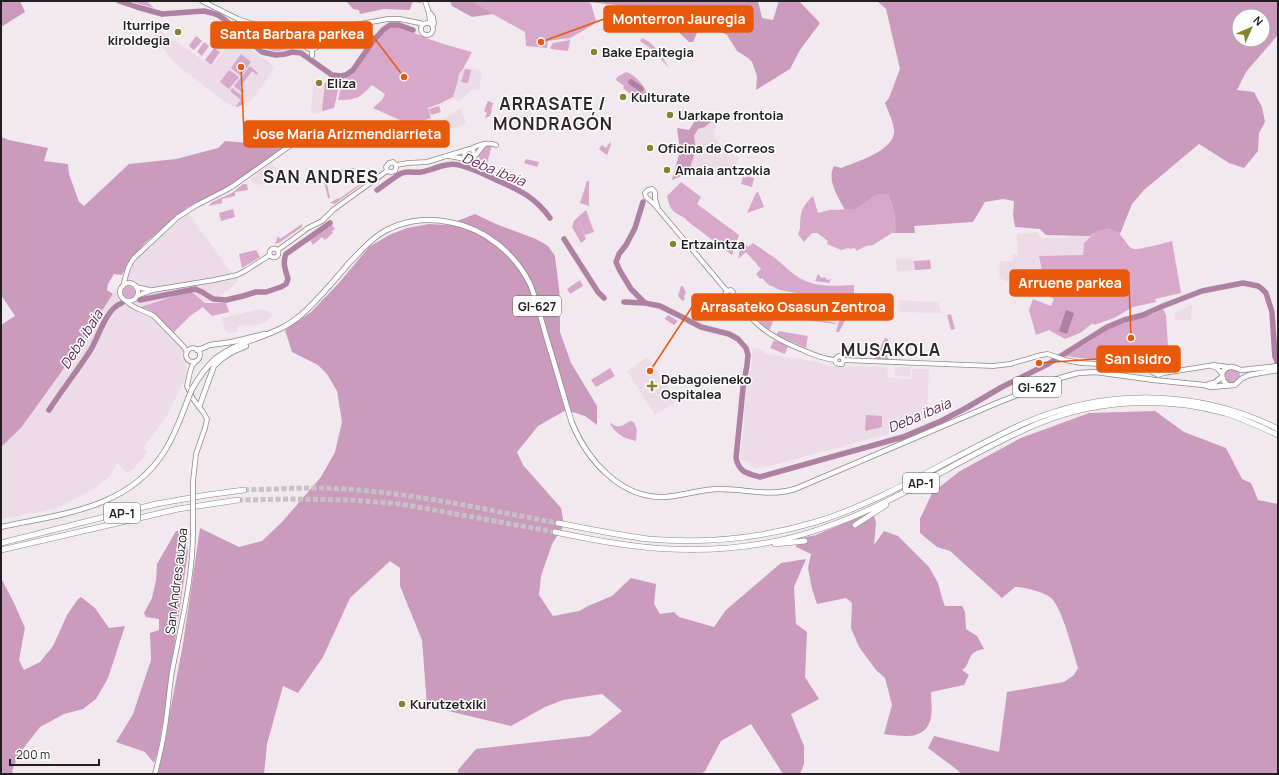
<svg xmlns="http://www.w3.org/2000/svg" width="1279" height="775" viewBox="0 0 1279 775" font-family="Manrope,sans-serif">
<rect width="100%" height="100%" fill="#f2e9ef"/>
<path fill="#ecdce7" d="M158,30L212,66L231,41L242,49L246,46L274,66V67L271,73L252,100L242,105L237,107L233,106L228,104L173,62L155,38V35Z
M464,67L482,71L479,89L478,90H472L458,102L453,97L457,84L459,74Z
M314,80L340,84L334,108L317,113L311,112Z
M461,108L466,124L429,136L421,135L412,132L414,129H426Z
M713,120L716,121L714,130L715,137L719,143L733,155L739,157L733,175L729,177H718L700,175L693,173L689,170L696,150L694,136L698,129L705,127Z
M272,163L285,179L258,185L254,184L251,181V178Z
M188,213L238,281L233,286L219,297L205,303L192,292L183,293L142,307L150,310L186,346V367L187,375L167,415L144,447L147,453L134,469L127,473L117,463L110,476L96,488L55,509L1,519V447L21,428L40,402L87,335L113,294L129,275L133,264L141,255Z
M1036,232L1042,238H1067L1075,234L1090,236L1084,243L1083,255L1039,256L1041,270L1039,279L1033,294L1027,292L1024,293L1009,282L1001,279L999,274L1000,261H1013V254L1018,255L1017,234Z
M912,258L913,261L930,260L931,269L897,271L896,259Z
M899,300L938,302L941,313L899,312Z
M1192,305L1191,320H1174L1175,312Z
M260,309L271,312L272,316L265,323L257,325L238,326L237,332L228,333L225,330L222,318Z
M752,348H759L767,354L814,361L828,366L887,367L888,378L912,379V369H929L927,420L899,431L773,465L755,469L746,461L741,460L740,455L744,428L743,408L745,390L748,385L752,365Z
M648,357L677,401L655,415L627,371Z
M894,367H911L910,377L896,376L894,374Z"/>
<path fill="#d7a8ca" d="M129,1H147L154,8Z
M472,1H588L591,4L596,21L593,25L570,38L548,41L547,48L526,46L525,32L471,2Z
M400,26C406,28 410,31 414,33C433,41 452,47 472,52L464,67L459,74L457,84L453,97L439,104L428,108L431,118L411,125L373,108L382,100L385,94L372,85C360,98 356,100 338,100L342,81C366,69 370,27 400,26Z
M196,36L202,41L194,50L189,46Z
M254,38L286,48L290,39L300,43L303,48C296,46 291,49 284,50C272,54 261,47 254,38Z
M642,38C656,44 662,57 670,69L653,50L640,41Z
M570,40L568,51L551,49L550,48L553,43Z
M204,42L209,46L202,56L197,52Z
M214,48L220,52L211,65L205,60Z
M241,54L251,62L241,76L231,68Z
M250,66L258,73L257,75L252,71L240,87L244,91L243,93L234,86Z
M465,69L471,70L468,83L461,82Z
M229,70L239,77L229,89L220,82Z
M626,72C636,75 645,86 648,96L641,103L623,88L624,86L616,80L617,77Z
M325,83L339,86L334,108L322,111Z
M232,88L241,95L244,104L237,107L236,106L241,100L230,91Z
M488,101L493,103L491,111H492L490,116L485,118L487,113L484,111Z
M439,106L441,112L431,115L429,109Z
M610,142L611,145L607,155L599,149L602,145L606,148Z
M490,145H492L486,167L480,162L479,156L484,146Z
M526,159L539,162L537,167L524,163Z
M354,168L355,169L328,174L329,178L326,179L330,198H328L323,177L327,176L326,173Z
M747,176L754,178L752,187L741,184L743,177L746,178Z
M587,181H589V206L580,203Z
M681,182L701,197L697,204L739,235L732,255L686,220V219C673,211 670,211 667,196Z
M361,183L362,184L335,204L330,203L338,198L339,199Z
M243,184H247L248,190L235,192V196L222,199V203L209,206L212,202L232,193Z
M758,192L764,207L747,213L756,193Z
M877,193L888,194C894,207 896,219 895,233H892L873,245L866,246L856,251L855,248L850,249L848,248L841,250L827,244L828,241L817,233H812L804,242L798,234C800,230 800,229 800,225C801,211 802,206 813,196L818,213L830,210L856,209Z
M233,209L235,217L221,221L219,213Z
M586,210L594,232L585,235L578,217Z
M578,217L586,239L581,243L572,227L574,221Z
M302,224V227L279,243L275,244L278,236L280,239Z
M332,225L335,229L332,231L333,233L325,240L322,237L313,245L310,240Z
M1103,229C1126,229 1123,246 1134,249C1140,250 1164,243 1172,241L1181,293L1155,299L1156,302L1133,307L1114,318L1094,325L1093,323L1080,333L1065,339L1049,330L1036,335L1029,310L1033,299L1051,306L1054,299L1050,297L1052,293L1038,288L1043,276L1039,256L1083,255L1084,243L1095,232Z
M742,240L748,247L753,243C761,249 775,257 781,263C805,287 821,287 854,285V300L840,301L780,290L769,285L762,278L760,279L756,274L761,269L746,252L738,259Z
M256,250L260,257L242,268L239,254Z
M930,260L931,269L915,270L914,261Z
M818,274L822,278L825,277L827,280L831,279L829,283L815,281Z
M580,280L583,286L570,294L567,289Z
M123 292a6 6 0 1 1 12 0a6 6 0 1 1-12 0Z
M681,286H683L686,293L684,296L685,299L683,301L678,296Z
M192,292L205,303H226L229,312L212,316L203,307L190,316L173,333L150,310L141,307L183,293Z
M1163,309L1166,315L1168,346L1167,349L1161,355L1143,362L1104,361L1065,356L1089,342L1108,328L1153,314Z
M841,314L847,315V317L839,332H836Z
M951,314L955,329L951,330L947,315Z
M668,315L678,321L674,325L665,319Z
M804,317L836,323V324L804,320Z
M756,318L773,321L770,329H768L756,319Z
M779,331L808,336L806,348L777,335V333Z
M885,338L888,339V343L883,344L882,355H887L888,359H874Z
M774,340L788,346L785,354L770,348Z
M610,368L615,376L596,387L591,380Z
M1224 376a8 8 0 1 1 16 0a8 8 0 1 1-16 0Z
M866,415L882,416V427L865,431Z
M630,421L634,422L637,430L636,441C625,439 616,434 610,424L611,423C618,429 623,426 630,421Z"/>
<path fill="#cb9bbe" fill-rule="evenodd" d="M1,1H20L25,12L1,27Z
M346,1H421V3L414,2L412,3L410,10L384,9L360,14L359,10L353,9Z
M450,1H471L493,14L472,17L452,6Z
M588,1H758L762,18L773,20L779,1H799L820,23L800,50L790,69L756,90L757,76L752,62L748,58L737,51L727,35L715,29L699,28L693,42H689L660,14L653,10L615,5L589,2Z
M877,1H1278L1277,36L1246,72L1237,90L1254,92L1262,107L1265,122L1259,133L1258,151L1244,168L1229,163L1199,144L1144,190L1132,204L1120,234C1109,227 1100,228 1090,236L1046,235L1040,229L1015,227L1013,215L1014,201L1003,199L985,202L973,222L914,226L915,233H895C896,219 894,207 888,194H877L856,209L845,210C839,198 826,180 834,166L841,168C856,162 896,150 894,130C893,121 888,111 885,103L889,98L900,69L886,9ZM1239,16H1263V40H1239Z
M696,116H702L713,120L705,127L698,129L694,136L696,150L688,173L672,180L680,151L677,128L689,130L694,122Z
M1,137L9,140L48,148L44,161L68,164L69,174L79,202L84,206L129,164L176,159L218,148L225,141L249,143L278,138L284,147L232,185L188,207L145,243L129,261L122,275L114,274L108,284L107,290L113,294L62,371L21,428L1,447V325L15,316L1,295Z
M475,214L496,224L536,239L548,246L555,256L560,297V332L571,363L597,406V425L585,416L566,410L538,426L517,452L523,465L561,508L564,525L552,544L541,576L539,595L553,616L579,611L588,606L612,596L631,578L656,584L654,604L660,614L674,612L679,617L714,627L726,610L781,563L806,559L794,587L796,624L807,632L805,677L819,699L791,714L804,746V764L800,774H783L751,724L721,741L705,771L701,774H458V770L476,749L590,736L622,711L602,694L563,700L545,707L511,726L427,706L422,640L400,586V568L390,561L350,598L323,657L298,693L283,686L267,744L264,774H158L183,644L200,528L239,547L262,541L282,522L321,477L335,452L342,422L337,391L327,374L318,365L292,352L285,330L311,312L338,284L369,247L389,235L407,228L429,224L447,225Z
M1155,411L1184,432L1226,448L1242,479L1251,483L1258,500L1278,504V774H958L960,772L928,748L934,736L999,752L1007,692L1064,682L1074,675L1078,668C1073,652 1062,607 1051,598C1044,592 1024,587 1015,587L1002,598L950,551L937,547L920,533V519L932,493L960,471L1021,438L1089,413Z
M873,511L876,523L874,545L884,531L898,536L929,567L938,583L943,601L945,606H962L965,612L966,629L977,636L984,649C981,650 977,650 975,652C967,656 970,666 962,670L969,675L964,685L931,692C931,701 933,712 930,721C924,741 900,736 884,734L892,705L885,678L876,670L859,647L851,628L852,603L846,598L817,604L812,589L808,568L811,554L796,547L797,539L816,535Z
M176,531H182L188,551L164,717L158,751L154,763L145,752L116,742L133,714L151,660L150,633L159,630V619L146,617L144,613L152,598L156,580L157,564Z
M1,578L14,603L25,628L19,660L24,670L40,662L53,646L67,615L78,599L81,597L95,608L109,628L125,626L108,678L96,699L83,709L64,714L40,727L19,754L12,771L13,774H1Z"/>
<path fill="#ae80a1" d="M1066,310L1074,313L1067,334L1059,331Z"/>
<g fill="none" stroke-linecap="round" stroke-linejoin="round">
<path stroke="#ae80a1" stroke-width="5.5" d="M119,1L137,7L162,14L204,11L212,13L218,15L224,19L262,52L276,55L285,54L292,52L301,53L332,75L341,76L346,75L353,70L373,41L383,30L390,25H399L413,30
M631,82L641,89
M377,190C383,186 397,175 402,173C408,171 415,173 421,172C433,170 446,162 459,165C469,167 479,172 488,176C515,189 532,193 550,218
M643,202L635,228L626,245L619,254L616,262L620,271L631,289L645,303
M564,239L598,292L604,298
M140,300L195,289L202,292L213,299L226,300L243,296L256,292H266L281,287L286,284L288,279C286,271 282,263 286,254L330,223
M624,302L645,303L660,306L678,315L701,327L729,334L738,339L746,348L748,355L747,365L743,388L736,458C739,472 746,473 760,477L903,437L941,421L966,408L1002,387L1048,364L1107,327L1124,320L1143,315L1163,306L1202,291L1243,283L1258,286L1262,289L1266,293L1272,312L1275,357L1278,364
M49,410C62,390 77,371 90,351C99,337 105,309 122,303"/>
<path stroke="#c8c1c6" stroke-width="5" stroke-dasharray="5 2.5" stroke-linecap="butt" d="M244,490C270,489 297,488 323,488C402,490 481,509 558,523
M238,500L293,499L351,500L401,504L555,532"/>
<defs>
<path id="secondary" d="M202,1L238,19L306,41
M425,1L429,13L430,23
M430,13L433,17L434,24L432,25
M421 29a6 6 0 1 1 12 0a6 6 0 1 1-12 0Z
M317,40L331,32L343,27L388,19H400L424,24
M306,41L307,39L311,37L317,40L318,43L317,47L312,50
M306,41L307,48L312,50
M312,50V56
M470,149C478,145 488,141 496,145
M449,156L465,159
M475,156L473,150L470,149L466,150L464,153L465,159C474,163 479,149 485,144
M396,165L408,163L427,162L466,150
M387,171L386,167L389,163L393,162L396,165
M387,171L391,172L395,171L396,168V165
M658,209L655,198V192L652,189L648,190L645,193L646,197L654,204L727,291
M269.5 253a4.5 4.5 0 1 1 9 0a4.5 4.5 0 1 1-9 0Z
M278,250L308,228L322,221L333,210L387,171
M120 292a9 9 0 1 1 18 0a9 9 0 1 1-18 0Z
M123,286L128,268L133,259L178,217L197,205L230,188L291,145L300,137L305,126
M136,287L150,290
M727,291L725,294L726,298L730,299L733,297
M727,291L731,290L733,292V297
M137,296L153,290L214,280L237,275L245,271L270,255
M733,297C755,325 767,335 800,349C812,354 822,359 835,360
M125,300C134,310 143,309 154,316L184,347L187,352
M186 355a7 7 0 1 1 14 0a7 7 0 1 1-14 0Z
M835,360L837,357L839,356L843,358V360
M835,360L836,363L839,364H842L843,360
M843,360L993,366L1010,364L1041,355L1048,354L1065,360L1081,363L1151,367
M1211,366L1217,368L1222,374
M1177,370C1174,369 1170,369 1167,366C1162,362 1161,357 1153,362L1151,367L1152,372L1158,375L1164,373L1214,365L1229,367
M193,481L196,454L205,428L207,419L203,412L193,399L187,386L190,372L192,366L196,361
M155,774C159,758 163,743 165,727C168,709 169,690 172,672C181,624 194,575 193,525"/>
<path id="primary" d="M197,350L201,349L210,345L232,342L265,334
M1209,384L1214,383L1222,377
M1228,385C1221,380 1219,369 1230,367C1235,366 1238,370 1242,370L1278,366
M192,389C199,377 206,367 216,358C242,338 276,338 302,314C319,299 334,281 349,263C359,253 368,242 380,234C400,221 425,217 449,222C484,228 515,253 530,284C537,301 541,319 546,336C555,365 563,394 572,423C587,460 621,499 665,497C683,496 701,489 719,489C747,489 768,497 795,489L997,403L1060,378L1078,373L1096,372L1154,380L1204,385L1211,387L1235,385L1241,379L1249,375L1278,370
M199,407L214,366C223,356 234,351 246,346
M1,527C61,514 128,509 164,452C175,435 181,417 188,399"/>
<path id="highway" d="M558,523C588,529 618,535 648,539C705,544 762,538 816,522C890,499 955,454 1025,423C1106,388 1199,389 1278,429
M855,525L886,505
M555,532C579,537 603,542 627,545C692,554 760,550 823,528C895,504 958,459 1028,428C1089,400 1160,395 1225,413C1244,419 1261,427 1278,435
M1,543L156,504L207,495L244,490
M775,544L805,541
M1,550L178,509L238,500"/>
</defs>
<use href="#secondary" stroke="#8e878c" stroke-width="5.5"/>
<use href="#primary" stroke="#8e878c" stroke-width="6"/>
<use href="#highway" stroke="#8e878c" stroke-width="6"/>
<use href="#secondary" stroke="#fff" stroke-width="4"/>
<use href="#primary" stroke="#fff" stroke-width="4.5"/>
<use href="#highway" stroke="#fff" stroke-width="5"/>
<defs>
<path id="secondary-bridge" d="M193,481V525"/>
<path id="primary-bridge" d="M188,399L192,389"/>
</defs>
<use href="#secondary-bridge" stroke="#8e878c" stroke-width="5.5" stroke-linecap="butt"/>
<use href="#primary-bridge" stroke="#8e878c" stroke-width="6" stroke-linecap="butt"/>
<use href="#secondary-bridge" stroke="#fff" stroke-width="4"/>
<use href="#primary-bridge" stroke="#fff" stroke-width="4.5"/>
</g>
<g fill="#85852f" stroke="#fff" stroke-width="1.5">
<circle cx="178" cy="32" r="4"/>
<circle cx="594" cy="52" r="4"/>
<circle cx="319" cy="83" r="4"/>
<circle cx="623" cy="97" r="4"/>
<circle cx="670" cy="115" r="4"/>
<circle cx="650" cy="148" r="4"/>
<circle cx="667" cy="170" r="4"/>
<circle cx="673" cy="244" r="4"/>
<path d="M650 380h4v4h4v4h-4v4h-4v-4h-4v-4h4z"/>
<circle cx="402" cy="704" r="4"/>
</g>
<g text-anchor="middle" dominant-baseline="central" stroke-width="3" stroke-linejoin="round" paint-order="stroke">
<g fill="#fff" stroke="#646264" stroke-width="1">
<rect x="513" y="296" width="48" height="20" rx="3"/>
<rect x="1013" y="377" width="48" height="20" rx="3"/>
<rect x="903" y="473" width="36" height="20" rx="3"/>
<rect x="104" y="503" width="36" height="20" rx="3"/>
</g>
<g font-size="12" font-weight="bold" fill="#221f21">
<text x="537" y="306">GI-627</text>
<text x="1037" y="387">GI-627</text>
<text x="921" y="483">AP-1</text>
<text x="122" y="513">AP-1</text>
</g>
<g font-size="13" font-weight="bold" fill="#221f21" stroke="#fff" text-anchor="start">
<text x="170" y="25" text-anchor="end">Iturripe<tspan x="170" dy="15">kiroldegia</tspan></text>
<text x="602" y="52">Bake Epaitegia</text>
<text x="327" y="83">Eliza</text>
<text x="631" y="97">Kulturate</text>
<text x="678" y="115">Uarkape frontoia</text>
<text x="658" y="148">Oficina de Correos</text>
<text x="675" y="170">Amaia antzokia</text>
<text x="681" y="244">Ertzaintza</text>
<text x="661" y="379">Debagoieneko<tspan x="661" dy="15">Ospitalea</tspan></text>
<text x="410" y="704">Kurutzetxiki</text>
</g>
<g font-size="13" fill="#221f21" stroke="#fff">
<text transform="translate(176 581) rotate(-83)">San Andres auzoa</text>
</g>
<g font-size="14" font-style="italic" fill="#632956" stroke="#fff">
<text transform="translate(494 169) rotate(22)">Deba ibaia</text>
<text transform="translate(81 339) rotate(-58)">Deba ibaia</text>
<text transform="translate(919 415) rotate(-23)">Deba ibaia</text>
</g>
<g font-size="17" font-weight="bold" letter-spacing="1" fill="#2d272b" stroke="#fff">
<text x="553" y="103">ARRASATE /<tspan x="553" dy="20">MONDRAGÓN</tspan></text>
<text x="321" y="176">SAN ANDRES</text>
<text x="891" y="349">MUSAKOLA</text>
</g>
</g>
<path fill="none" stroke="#e8590c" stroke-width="1.5" d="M541 42L604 19M404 77L372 35M241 67L244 134M1131 338L1129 283M650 371L692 307M1039 363L1097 359"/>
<g fill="#e8590c" stroke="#fff" stroke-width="1.5">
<circle cx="541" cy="42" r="4"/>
<circle cx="404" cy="77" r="4"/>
<circle cx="241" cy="67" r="4"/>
<circle cx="1131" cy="338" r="4"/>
<circle cx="650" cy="371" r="4"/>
<circle cx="1039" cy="363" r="4"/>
</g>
<g fill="#e8590c" stroke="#e8590c" stroke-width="1.5">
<rect x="604" y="6" width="149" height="26" rx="4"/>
<rect x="211" y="22" width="161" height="26" rx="4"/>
<rect x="244" y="121" width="205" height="26" rx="4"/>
<rect x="1010" y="270" width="119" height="26" rx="4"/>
<rect x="692" y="294" width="201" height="26" rx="4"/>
<rect x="1097" y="346" width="83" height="26" rx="4"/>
</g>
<g font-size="14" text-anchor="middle" font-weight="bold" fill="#fff">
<text x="679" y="24">Monterron Jauregia</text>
<text x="292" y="39">Santa Barbara parkea</text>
<text x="347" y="139">Jose Maria Arizmendiarrieta</text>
<text x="1070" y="288">Arruene parkea</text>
<text x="793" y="312">Arrasateko Osasun Zentroa</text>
<text x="1138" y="364">San Isidro</text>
</g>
<rect width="1279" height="775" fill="none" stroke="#221f21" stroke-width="4"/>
<g transform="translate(1251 28) rotate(45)"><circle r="19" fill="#ffffff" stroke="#a7a5a6"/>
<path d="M0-3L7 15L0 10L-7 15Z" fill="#85852f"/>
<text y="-6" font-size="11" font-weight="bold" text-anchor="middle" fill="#221f21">N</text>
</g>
<path d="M10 759v6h89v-6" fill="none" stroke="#221f21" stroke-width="2"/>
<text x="16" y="759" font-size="12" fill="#221f21" stroke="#ffffff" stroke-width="3" paint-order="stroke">200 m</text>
</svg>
